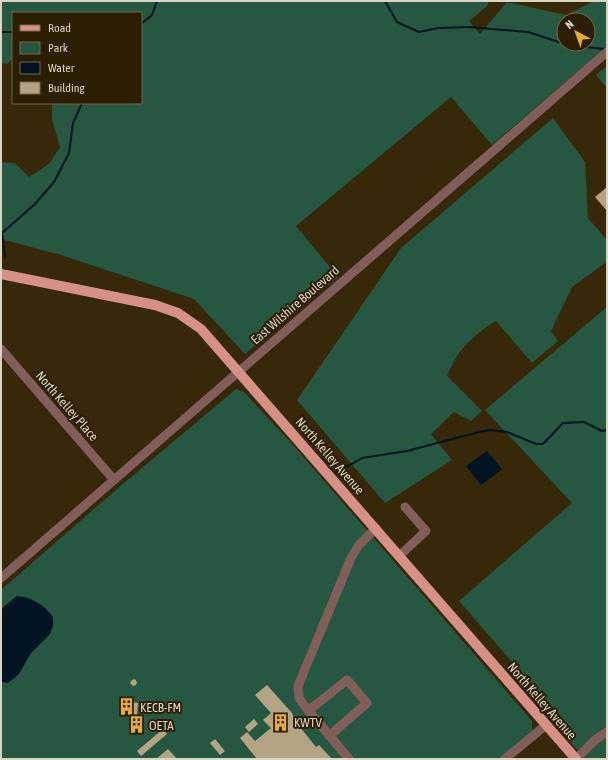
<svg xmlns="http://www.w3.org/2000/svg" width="608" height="760" viewBox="0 0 608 760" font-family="'Asap Condensed',sans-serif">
<rect width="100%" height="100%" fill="#362808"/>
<path fill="#265841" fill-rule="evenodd" d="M1,1H489L487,6L469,21L480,34L507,2L566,15L594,1H607V46L492,145L451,97L296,226L338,277L245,354L194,299L61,255L1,239V162L15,163L29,177L49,164L60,147L52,120V103H141V13H13V57L8,64L1,63ZM564,20H588V44H564Z
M607,66V88L596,75Z
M553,118L585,162L588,218L607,240V262L572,287L551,331L558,341L532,363L496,321C472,336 458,349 447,376L482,411L471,421L454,412L431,434L452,460L385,503L297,400L401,248Z
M607,307V759H585L559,729L565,723L459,601L572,503L485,410Z
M236,389L244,392L294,446L532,721V731L500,759H1V590L117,489Z"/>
<path fill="#021423" d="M487,451L502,469L481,485L466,466Z
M17,596C32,597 44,605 53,617V626L50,634L31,653L19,674L8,683L1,682V609Z"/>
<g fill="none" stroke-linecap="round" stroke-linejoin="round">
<path stroke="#021423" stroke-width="2" d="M385,1L397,22L419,32L438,28L470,27L528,32L568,45L604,49
M141,24L152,15L157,1
M1,32H13
M5,257L2,233L35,204L54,182L69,153L73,123L82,103
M336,473L362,458L407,451L479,432L491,430L507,432L536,444H543L563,423L584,422L602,431L607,430"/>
</g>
<path fill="#b5a483" d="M607,187V211L595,197Z
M135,679L137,682L136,685L133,686L130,683L132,680Z
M267,685L292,713L295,721L316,747L319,745L332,759H257L240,738L247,732L255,741L271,728L263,720L271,713L255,695Z
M122,701L138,703L137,715L121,712Z
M254,719L258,724L249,732L245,727Z
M163,729L167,734L141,756L137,751Z
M215,739L225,751L220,755L210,743Z
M168,749L177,759H156Z"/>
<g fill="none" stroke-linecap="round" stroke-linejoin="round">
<path stroke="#815e59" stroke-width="9" d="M1,349L114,480
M399,556L426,531L405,507
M1,578L607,52
M308,711L347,680L367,703L329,736
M349,759L303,704L299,698L298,686L351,558L359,545L376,528
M505,759L546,725
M576,759L595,740L607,732"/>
<path stroke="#d69086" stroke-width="10" d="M1,274L155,305L178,313L201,329L576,759"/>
</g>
<defs>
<symbol id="building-bare" viewBox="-9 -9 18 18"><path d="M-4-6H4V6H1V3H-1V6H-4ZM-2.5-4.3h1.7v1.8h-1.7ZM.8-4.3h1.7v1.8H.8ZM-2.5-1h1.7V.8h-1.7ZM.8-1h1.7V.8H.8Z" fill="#e6ac36" stroke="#2c1e00" stroke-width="2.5" paint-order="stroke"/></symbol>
</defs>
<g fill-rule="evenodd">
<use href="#building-bare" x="114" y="694" width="25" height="25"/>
<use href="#building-bare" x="268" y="710" width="25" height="25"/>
<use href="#building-bare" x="124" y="712" width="25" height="25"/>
</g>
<g text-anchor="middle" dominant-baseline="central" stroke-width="4" stroke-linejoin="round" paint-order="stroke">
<g font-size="13" fill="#dcd4c3" stroke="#2c1e00">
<text transform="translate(295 305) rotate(-41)">East Wilshire Boulevard</text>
<text transform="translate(67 406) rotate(49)">North Kelley Place</text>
<text transform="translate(330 456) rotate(49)">North Kelley Avenue</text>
<text transform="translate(542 701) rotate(49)">North Kelley Avenue</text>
</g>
<g font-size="13" fill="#dcd4c3" stroke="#2c1e00" text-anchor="start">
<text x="140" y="707">KECB-FM</text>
<text x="294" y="722">KWTV</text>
<text x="149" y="725">OETA</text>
</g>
</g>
<rect width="608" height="760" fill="none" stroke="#dcd4c3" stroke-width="4"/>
<rect x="12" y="12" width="130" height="92" fill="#2c1e00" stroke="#72674e"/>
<rect x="20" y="25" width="20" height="6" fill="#d69086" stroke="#72674e"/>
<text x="48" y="32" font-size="12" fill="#dcd4c3">Road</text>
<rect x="20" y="42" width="20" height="12" fill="#265841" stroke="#72674e"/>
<text x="48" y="52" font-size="12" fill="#dcd4c3">Park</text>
<rect x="20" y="62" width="20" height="12" fill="#021423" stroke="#72674e"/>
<text x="48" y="72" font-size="12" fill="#dcd4c3">Water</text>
<rect x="20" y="82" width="20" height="12" fill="#b5a483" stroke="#72674e"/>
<text x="48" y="92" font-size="12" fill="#dcd4c3">Building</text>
<g transform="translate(576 32) rotate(319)"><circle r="19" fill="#2c1e00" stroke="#72674e"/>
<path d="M0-3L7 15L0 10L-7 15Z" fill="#e6ac36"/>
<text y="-6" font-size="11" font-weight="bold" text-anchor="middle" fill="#dcd4c3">N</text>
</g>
</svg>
